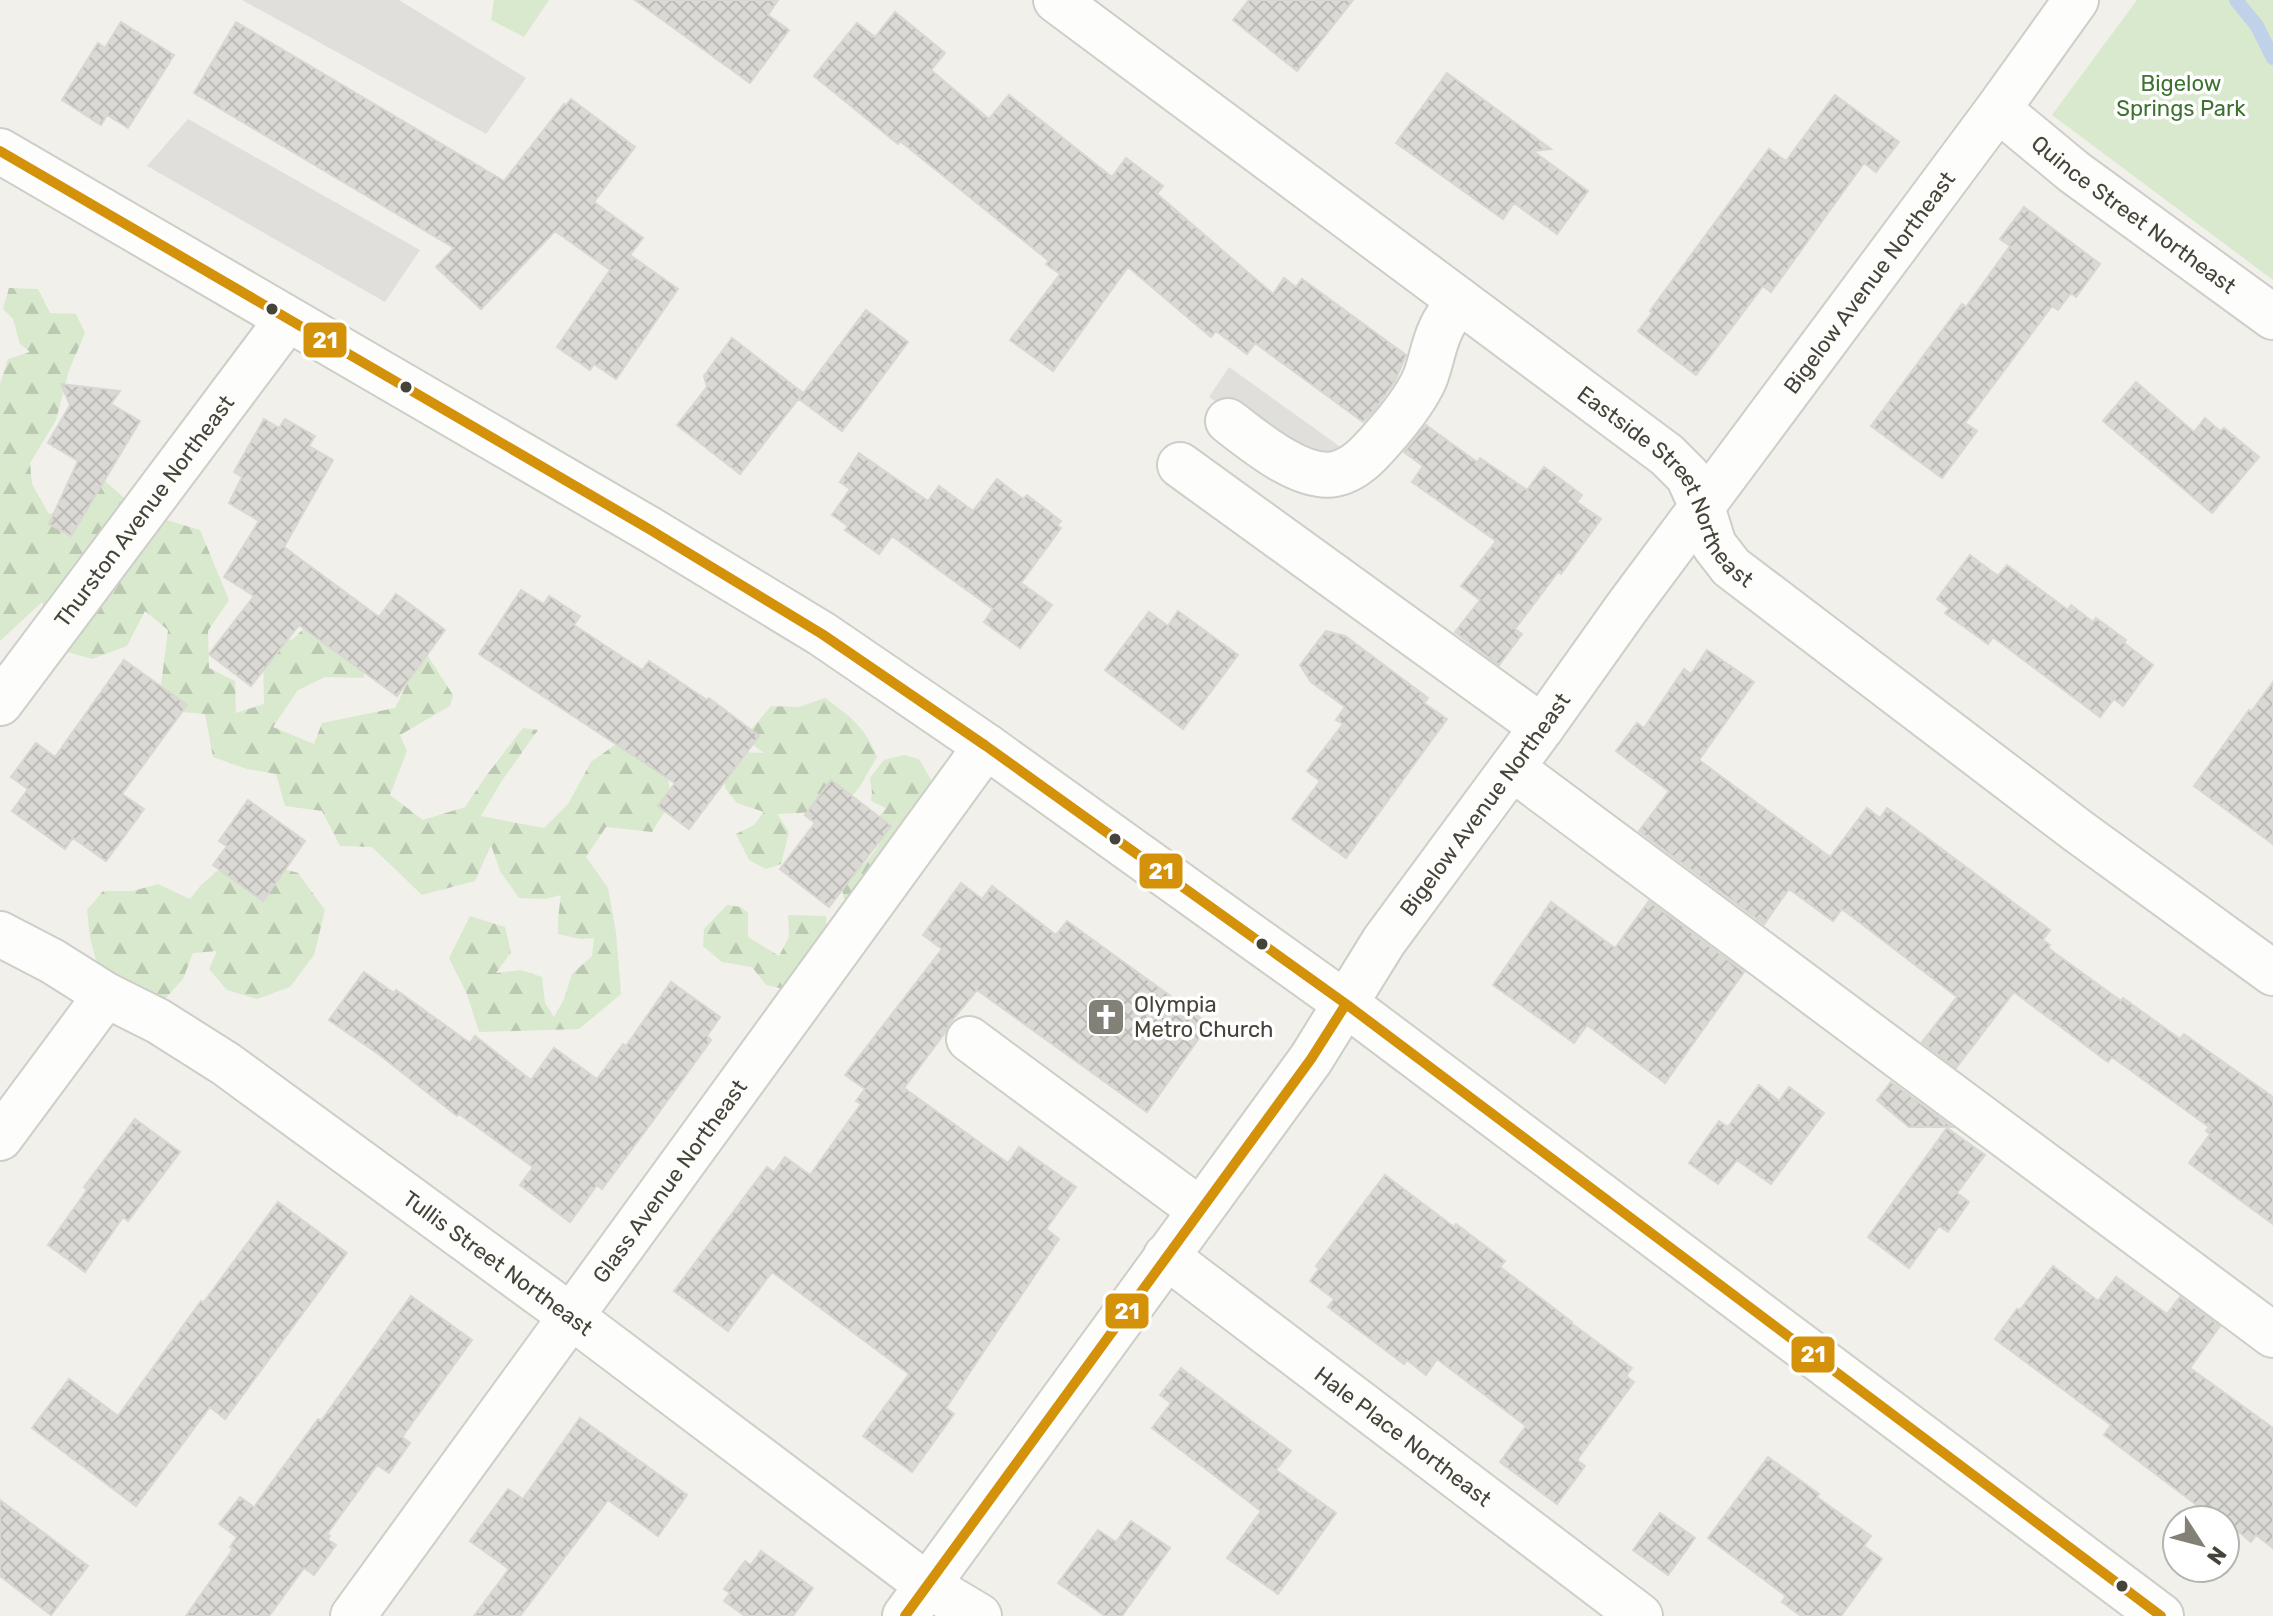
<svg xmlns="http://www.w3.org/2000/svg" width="2273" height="1616" viewBox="0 0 2273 1616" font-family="Rubik,sans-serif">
<defs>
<pattern id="forest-firs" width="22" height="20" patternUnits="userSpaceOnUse" patternTransform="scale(2)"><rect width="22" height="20" fill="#d9e9ce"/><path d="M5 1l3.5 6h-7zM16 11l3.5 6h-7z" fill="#bcc9b2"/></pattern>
<pattern id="building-cross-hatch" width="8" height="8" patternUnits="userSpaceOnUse" patternTransform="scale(2)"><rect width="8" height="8" fill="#dad9d4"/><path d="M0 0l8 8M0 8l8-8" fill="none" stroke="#bcbbb7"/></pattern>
</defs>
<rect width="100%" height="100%" fill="#f1f0eb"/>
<path fill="url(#forest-firs)" d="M9,288L38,289L50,313L76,314L85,333L69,370L56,420L30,463L32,484L49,514L82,503L104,480L132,505L163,519L200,530L229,600L208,631L209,668L235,681L236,713L264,704L263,647L293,639L325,608L365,625L364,678L325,677L298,690L273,727L314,744L322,723L395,708L410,678L426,653L453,695L450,706L400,735L407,751L390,795L423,820L465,807L486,776L523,728L538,730L501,782L481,816L544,828L568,804L591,762L626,737L666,763L671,801L652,832L606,827L586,857L608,888L616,932L621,994L579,1029L479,1032L467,994L449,958L470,916L505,927L511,952L496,973L521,970L542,977L545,1003L554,1017L564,999L572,974L592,956L594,938L581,939L558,934V918L561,895L545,899L519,898L500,871L491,845L475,881L422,895L372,847L340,846L322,811L285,806L276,774L247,769L213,757L205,714L182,712L161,685L168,630L145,611L127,646L92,659L54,648L42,602L0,641V384L8,359L30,352L20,344L13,319L3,309Z
M825,698C851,717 865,727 877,757L859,788L839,811L777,814L789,832L781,864L766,869L749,860L736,834L754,825L764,812L737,803L725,788L724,768L736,752L764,753L744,738L771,706L799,707Z
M904,755L919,759L931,780L929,792L852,901L844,899L842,889C852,874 884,849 882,832C881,827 878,824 876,820L886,808L871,801L872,792L870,778L884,760Z
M263,863L298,873L325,910L314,955L290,987L257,999L227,990L209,969L217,951L193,953L183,979L164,1000L100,975L90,938L87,910L103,891H133L158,884L190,899L201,885L225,864Z
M727,905L741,907L748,913V937L779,956L789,937L788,915L826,916L827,940L788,990L766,985L752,967L722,962L703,946L704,929Z"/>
<path fill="#d9e9ce" d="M494,0H549L524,37L491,20Z
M2137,0H2273V280L2052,115Z"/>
<path fill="#e0dfdb" d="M242,0H399L526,78L486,134Z
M188,119L420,250L385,302L147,166Z
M1229,367L1342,448L1322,476L1209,397Z"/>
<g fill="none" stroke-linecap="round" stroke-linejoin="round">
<path stroke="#c0d1ea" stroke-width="14" d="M2236,0L2257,26L2273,58"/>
</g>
<path fill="url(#building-cross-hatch)" stroke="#d9d7d1" stroke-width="2" d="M635,0H778L768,15L789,30L750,83Z
M1249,0H1353L1297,71L1233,20Z
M895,12L945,53L931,70L989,119L1009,95L1112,177L1126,158L1163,186L1157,194L1273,294L1284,278L1296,287L1302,279L1406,355L1395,381L1375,409L1363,422L1255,343L1247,354L1216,331L1211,337L1128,267L1053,371L1010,340L1060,274L1046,264L1049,261L900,141L898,144L814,76L857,23L875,37Z
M121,22L174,55L128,128L107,115L101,125L62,100L98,43L105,48Z
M236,22L504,181L564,104L566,105L571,99L635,147L594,202L643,238L630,255L678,289L616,379L594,364L590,370L557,347L610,270L555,231L481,309L436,267L454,248L194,93Z
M1447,73L1551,149L1533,151L1588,191L1557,234L1514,203L1503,219L1396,143Z
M1835,95L1899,142L1876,172L1864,163L1771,292L1763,286L1696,375L1638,331L1652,313L1650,311L1769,149L1786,161Z
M2024,207L2100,264L2076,297L2071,293L2058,310L2052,306L1965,423L1977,431L1942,478L1871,426L1962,304L1966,307L2010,246L2000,239Z
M866,310L908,342L842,431L799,399Z
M732,338L803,393L740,474L677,425L707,387L704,376Z
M2136,382L2194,432L2205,418L2220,431L2224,428L2259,457L2212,513L2103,421Z
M61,384L120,391L111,404L140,421L71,536L49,524L78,461L48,443L70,405Z
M264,419L279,428L285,419L315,436L309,446L333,460L284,547L379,617L396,594L445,630L397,696L299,625L251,686L209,654L254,596L224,577L259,521L229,503L242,477L234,472Z
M1426,425L1477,462L1480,458L1527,490L1544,467L1582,495L1577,502L1601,519L1561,574L1558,572L1515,629L1522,634L1499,665L1455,632L1480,600L1461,586L1496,541L1412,482L1423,466L1404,452Z
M859,453L928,501L939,486L973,511L997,479L1023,499L1027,495L1061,521L1057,525L1061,528L1021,583L1052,605L1020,648L984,622L993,609L892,536L879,554L845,530L848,526L832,515L850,489L840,482Z
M1970,555L1998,576L2007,565L2068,610L2071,605L2093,622L2096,618L2126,640L2124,643L2153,665L2123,706L2114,699L2100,717L1993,637L1988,644L1945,613L1949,608L1937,599Z
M521,590L544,604L549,596L580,616L574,625L642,670L649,661L707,700L709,698L759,736L689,829L658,806L675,783L479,654Z
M1178,611L1238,655L1183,729L1105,670L1149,612L1168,626Z
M1326,631L1345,636L1428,698L1424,703L1447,719L1346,858L1292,819L1320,781L1307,771L1343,724L1336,720L1345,707L1311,682L1300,665Z
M1707,650L1754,682L1699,760L1830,857L1867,808L1880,818L1887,808L2050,930L2043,940L2050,945L2048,948L2121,1001L2123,998L2180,1039L2184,1034L2273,1097V1224L2189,1163L2210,1134L2206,1131L2209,1127L2112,1057L2108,1062L2014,992L1956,1068L1922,1042L1957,997L1842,909L1833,921L1789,889L1764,924L1639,831L1669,791L1616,751L1637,723L1644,728L1684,669L1691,674Z
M124,660L187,705L122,794L144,809L106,861L73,838L65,849L12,811L28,789L11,777L36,743L55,757Z
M2273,682V844L2194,786L2249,710L2251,712Z
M831,780L891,826L829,907L780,869L815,823L805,815Z
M248,800L305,841L263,901L213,865L227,846L219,841Z
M961,883L982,899L992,886L1056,935L1067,921L1209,1024L1147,1112L977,990L949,1024L946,1031L904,1088L1008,1163L1019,1147L1076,1187L1046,1229L1059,1239L946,1408L954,1414L912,1472L863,1436L909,1374L772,1272L728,1331L674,1291L767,1167L774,1172L785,1157L810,1175L861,1104L856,1101L865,1089L845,1075L942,949L923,935Z
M1649,901L1744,972L1665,1083L1587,1025L1574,1043L1493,985L1551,902L1615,948Z
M364,972L394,993L396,990L470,1043L475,1036L531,1080L554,1048L597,1079L623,1044L626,1046L671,982L720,1017L707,1036L711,1040L652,1122L602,1189L597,1185L570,1222L520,1185L533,1167L459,1114L457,1116L381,1056L329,1020Z
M1891,1082L1952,1127H1909L1877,1100Z
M1759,1085L1779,1101L1789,1087L1824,1113L1771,1184L1737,1160L1718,1184L1689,1163L1719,1121L1728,1127Z
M135,1119L180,1152L128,1221L123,1217L85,1272L48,1245L87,1190L84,1187Z
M1947,1128L1985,1155L1957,1193L1969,1202L1948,1232L1939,1226L1909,1268L1868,1237Z
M1385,1175L1454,1227L1456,1224L1505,1261L1500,1267L1572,1322L1571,1323L1632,1368L1626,1376L1634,1382L1577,1460L1585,1466L1557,1504L1500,1462L1526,1426L1437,1359L1426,1375L1407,1360L1404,1364L1328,1307L1334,1299L1310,1281L1319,1269L1316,1266Z
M278,1202L347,1253L225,1419L210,1407L136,1506L32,1428L69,1379L118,1416L201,1301L203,1303Z
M2053,1266L2098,1301L2116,1277L2167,1314L2180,1297L2220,1326L2190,1368L2273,1428V1548L2256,1535L2251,1542L2225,1520L2209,1510L2206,1512L2104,1435L2111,1425L1995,1339L2017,1309L2020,1310Z
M411,1296L472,1340L402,1437L410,1443L389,1473L377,1465L327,1534L330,1536L327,1539L336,1545L314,1575L304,1568L269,1616H186L233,1549L230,1547L237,1537L219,1524L240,1497L254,1507L318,1419L321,1421Z
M1181,1368L1291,1451L1276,1470L1336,1513L1278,1594L1227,1558L1261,1511L1152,1428L1171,1403L1160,1395Z
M580,1418L687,1495L658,1536L608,1500L520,1616H474L509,1569L470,1541L508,1489L523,1499Z
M1768,1457L1819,1494L1817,1497L1871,1536L1864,1546L1882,1559L1841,1616H1801L1782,1602L1786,1596L1708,1538Z
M0,1500L88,1566L51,1615L0,1576Z
M1660,1513L1695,1538L1668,1575L1633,1550Z
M1131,1521L1170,1548L1122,1616H1105L1058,1583L1098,1530L1116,1542Z
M761,1551L813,1588L793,1616H745L724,1601L730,1593L724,1589L745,1561L751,1565Z"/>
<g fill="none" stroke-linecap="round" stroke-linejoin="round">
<defs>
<g id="minor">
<path id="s1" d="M1056,0L1667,455L1688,476L1702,507L1714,545L1731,567L2078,831L2273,973"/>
<path id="s2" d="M1998,109L2074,172L2273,317"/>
<path d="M0,151L649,529L822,634L986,746L1346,1004L2161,1616"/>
<path d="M1228,421C1253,440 1301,481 1335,474C1355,470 1370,453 1383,438C1398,421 1416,399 1425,378C1431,363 1433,346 1440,331C1444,320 1453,310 1459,300"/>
<path d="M1180,465L1542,727"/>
<path id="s3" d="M0,703L287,320"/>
<path d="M1512,768L2273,1335"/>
<path id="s4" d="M0,934L52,961L106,995L158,1021L226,1064L572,1317L927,1585L979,1616"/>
<path d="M969,1039L1200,1210"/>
<path d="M0,1138L106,995"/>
<path id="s5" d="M1166,1256L1640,1616"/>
<path id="s6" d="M353,1616L986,746"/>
<path id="s7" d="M905,1616L1311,1059L1384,941L1542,727L1628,606L1998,109L2076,0"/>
</g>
</defs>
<use href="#minor" stroke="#cecec9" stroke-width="48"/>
<use href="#minor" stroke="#fdfdfc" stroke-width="44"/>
<defs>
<path id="bus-1" d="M0,151L649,529L822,634L986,746L1346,1004L2161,1616
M905,1616L1311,1059L1346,1004"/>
</defs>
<use href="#bus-1" stroke="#fff" stroke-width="16"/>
<use href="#bus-1" stroke="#d4920b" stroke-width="10"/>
</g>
<defs>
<symbol id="church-square" viewBox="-11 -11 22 22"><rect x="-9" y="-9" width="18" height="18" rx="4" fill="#828077" stroke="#fff"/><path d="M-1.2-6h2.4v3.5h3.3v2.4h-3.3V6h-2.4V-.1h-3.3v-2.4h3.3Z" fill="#fff"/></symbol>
</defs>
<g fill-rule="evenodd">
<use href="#church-square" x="1084" y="995" width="44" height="44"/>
</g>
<g fill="#464338" stroke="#fff" stroke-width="3">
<circle cx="272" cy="309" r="7"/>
<circle cx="406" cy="387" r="7"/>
<circle cx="1115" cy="839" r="7"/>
<circle cx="1262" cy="944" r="7"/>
<circle cx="2122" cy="1586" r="7"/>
</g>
<g text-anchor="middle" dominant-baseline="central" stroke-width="7" stroke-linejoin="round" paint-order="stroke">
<g font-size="22" fill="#3d7231" stroke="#fff">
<text x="2181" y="83">Bigelow<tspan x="2181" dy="25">Springs Park</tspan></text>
</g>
<g font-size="22" fill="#464338" stroke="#fff">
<text stroke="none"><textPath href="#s2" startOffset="172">Quince Street Northeast</textPath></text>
<text stroke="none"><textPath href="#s7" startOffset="1646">Bigelow Avenue Northeast</textPath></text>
<text stroke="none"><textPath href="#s1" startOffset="786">Eastside Street Northeast</textPath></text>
<text stroke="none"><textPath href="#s3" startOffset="240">Thurston Avenue Northeast</textPath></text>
<text stroke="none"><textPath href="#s7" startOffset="998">Bigelow Avenue Northeast</textPath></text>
<text stroke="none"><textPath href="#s6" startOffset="538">Glass Avenue Northeast</textPath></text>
<text stroke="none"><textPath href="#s4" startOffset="598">Tullis Street Northeast</textPath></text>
<text stroke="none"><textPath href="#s5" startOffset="298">Hale Place Northeast</textPath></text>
</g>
<g font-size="22" fill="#464338" stroke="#fff" text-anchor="start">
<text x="1134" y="1004">Olympia<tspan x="1134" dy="25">Metro Church</tspan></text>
</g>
</g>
<g stroke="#fff" stroke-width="3">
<rect x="302" y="321" width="46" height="38" rx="8" fill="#d4920b"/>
<rect x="1138" y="852" width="46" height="38" rx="8" fill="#d4920b"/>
<rect x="1104" y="1292" width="46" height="38" rx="8" fill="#d4920b"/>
<rect x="1790" y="1335" width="46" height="39" rx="8" fill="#d4920b"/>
</g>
<g font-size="22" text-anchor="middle" font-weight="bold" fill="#fff">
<text x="325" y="348">21</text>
<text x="1161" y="879">21</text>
<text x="1127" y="1319">21</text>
<text x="1813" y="1362">21</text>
</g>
<g transform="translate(2201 1544) rotate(126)"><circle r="38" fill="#ffffff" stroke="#b5b4af" stroke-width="2"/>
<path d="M0-6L14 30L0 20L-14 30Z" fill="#828077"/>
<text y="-12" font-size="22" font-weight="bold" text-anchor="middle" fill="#464338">N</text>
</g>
</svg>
